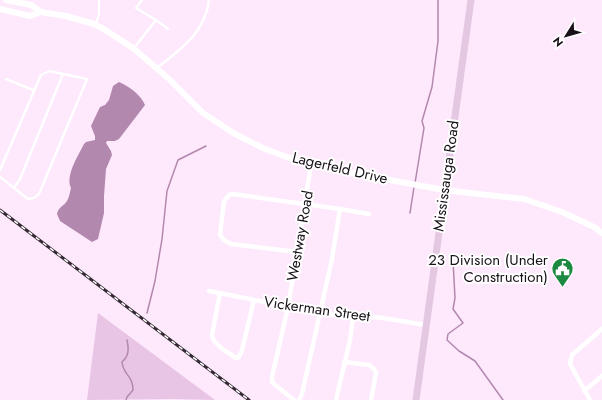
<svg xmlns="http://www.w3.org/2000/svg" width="602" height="400" viewBox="0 0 602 400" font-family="Jost,sans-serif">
<rect width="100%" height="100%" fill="#fee8fc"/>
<path fill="#e9c5e5" d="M98,313L215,400L173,399L87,400Z"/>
<path fill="#b388af" d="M119,82C129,86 141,95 145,105L119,139L115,141H107L106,143L111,151L112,155L106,169L104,196V213L98,239L92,242L60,221L57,214C58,207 64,206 67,201C69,198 70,192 71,188C65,176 78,156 84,144L86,142L95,140V136L91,126L100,107L105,105L109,100L113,86Z"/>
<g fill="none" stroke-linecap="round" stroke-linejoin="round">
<path stroke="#b388af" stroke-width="1.5" d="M415,183L424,128L422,121L432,87L438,41V0
M410,213L414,187
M453,260L455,298L453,309L463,323L448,334L447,340L459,351L475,361L503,400
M147,313L155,281L162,239L167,191L178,160L206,146
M126,400L127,397L133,390C133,375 123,375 122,362C129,356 129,349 127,340"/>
<path stroke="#fff" stroke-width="2.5" d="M156,20L168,29
M96,24L99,14V0
M134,48L156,20L136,8L142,0
M157,68C181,49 205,33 209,0
M6,79L33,90
M0,170L41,75L49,71L87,79L39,194L34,198L28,199L0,177
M14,188L20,179L63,74"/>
<path stroke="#fff" stroke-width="4.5" d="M297,252L231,244L224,240L220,235L224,201L229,195L233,194L340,209L369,214
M209,291L320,313L353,317L362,316L383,318L426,325
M220,293L212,335C213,345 228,352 236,358L239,357L242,350L254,300
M344,362L369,365L374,369L376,373L371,400
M584,391L602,376
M294,400L274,384L272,382V377L288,307L311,165
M299,400L302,394L332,259L340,209
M336,400L350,340L353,317
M590,400L570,364L572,355L602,329"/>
<path stroke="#fff" stroke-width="6" d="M6,0L31,5L41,12L66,16L94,24L102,28L133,48L169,79L203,113L235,134L265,149L306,164L352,173L444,190L524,199L562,212L594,227L602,233
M0,9L30,16L41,12"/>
<path stroke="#e4c8e2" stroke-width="7" d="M416,400L471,0"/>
<defs>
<path id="rail" d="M0,210L249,400"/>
</defs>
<use href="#rail" stroke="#332a33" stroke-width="3"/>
<use href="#rail" stroke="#fff" stroke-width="1.5" stroke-dasharray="4.5" stroke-linecap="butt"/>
</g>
<defs>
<symbol id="civic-pin" viewBox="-11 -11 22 30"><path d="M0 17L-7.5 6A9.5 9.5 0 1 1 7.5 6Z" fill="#1c8941" stroke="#fff"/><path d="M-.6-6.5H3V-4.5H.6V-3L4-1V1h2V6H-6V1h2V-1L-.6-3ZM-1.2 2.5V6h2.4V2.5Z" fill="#fff"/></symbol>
</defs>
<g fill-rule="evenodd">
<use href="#civic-pin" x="550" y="256" width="25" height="34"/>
</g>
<g text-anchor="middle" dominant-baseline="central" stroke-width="4" stroke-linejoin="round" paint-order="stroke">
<g font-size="15" fill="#181118" stroke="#fff">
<text transform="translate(340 168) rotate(13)">Lagerfeld Drive</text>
<text transform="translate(446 176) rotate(-82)">Mississauga Road</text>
<text transform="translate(300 236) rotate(-80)">Westway Road</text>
<text transform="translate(317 309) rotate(8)">Vickerman Street</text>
</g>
<g font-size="15" fill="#181118" stroke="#fff" text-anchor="end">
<text x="548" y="260">23 Division (Under<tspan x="548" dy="17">Construction)</tspan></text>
</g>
</g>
<g transform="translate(566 36) rotate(233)" stroke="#ffffff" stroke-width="3" paint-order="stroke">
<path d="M0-3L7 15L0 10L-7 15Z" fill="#181118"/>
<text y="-6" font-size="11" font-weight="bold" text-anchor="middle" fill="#181118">N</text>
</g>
</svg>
